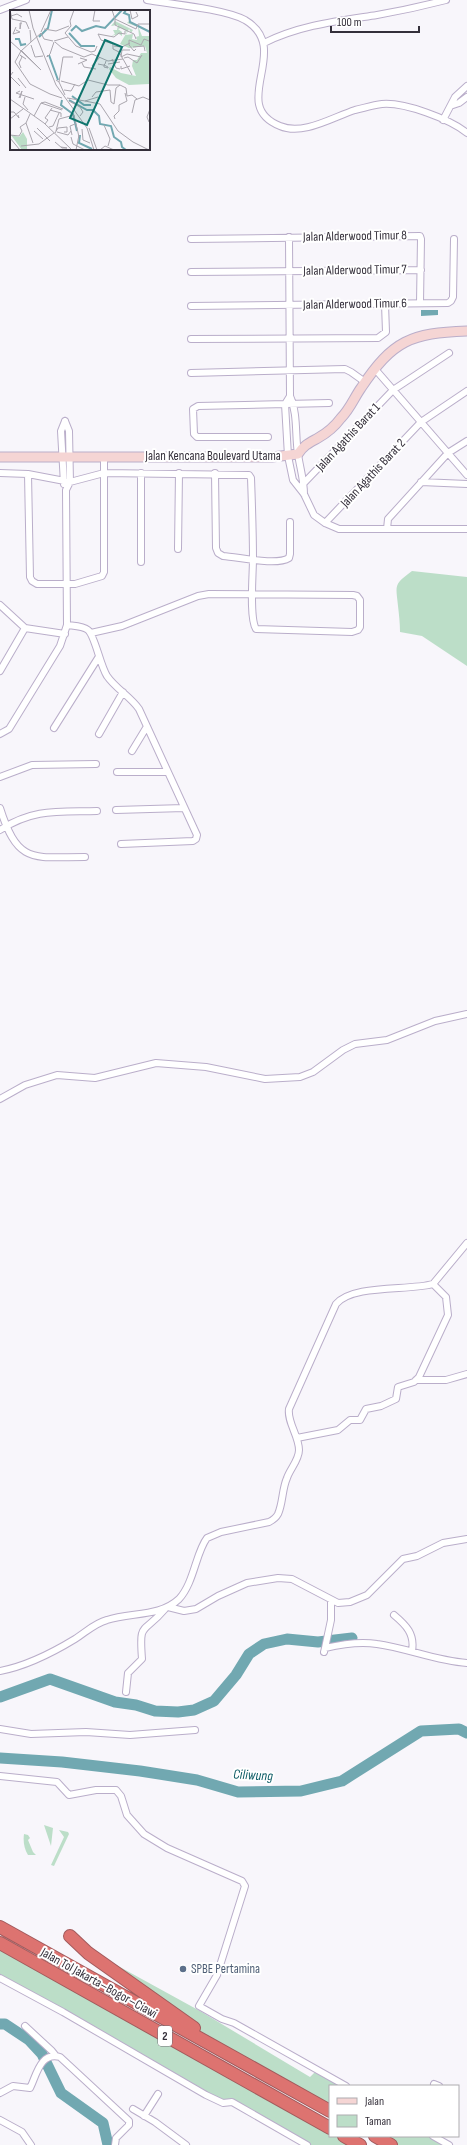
<svg xmlns="http://www.w3.org/2000/svg" width="467" height="2145" viewBox="0 0 467 2145" font-family="'Sofia Sans Condensed',sans-serif">
<rect width="100%" height="100%" fill="#f8f6fb"/>
<path fill="#bcdec8" d="M412,571L467,577V666L422,636L400,632C400,623 399,615 398,606C396,585 393,585 412,571Z
M44,1825L53,1828L51,1846Z
M59,1830L68,1832L69,1834L54,1866L51,1865L64,1837Z
M24,1834L28,1835L30,1838L28,1840L33,1852L36,1855H28C24,1849 23,1841 24,1834Z
M0,1943L330,2128V2136H344L360,2145H307L232,2102L227,2103L0,1978Z
M109,1961L200,2011L310,2077L317,2070L346,2086H330V2112L223,2052Z
M374,2136H433L448,2145H391Z"/>
<path fill="#71a8b1" d="M421,310H438V315L421,316Z"/>
<g fill="none" stroke-linecap="round" stroke-linejoin="round">
<path stroke="#71a8b1" stroke-width="11" d="M0,1697L50,1679L115,1702L136,1705L155,1711L178,1712L194,1710L214,1701L236,1675L249,1654L264,1644L287,1639L318,1642L352,1638
M0,1758L62,1762L140,1771L197,1780L238,1792L301,1791L342,1781L421,1731L459,1729L467,1733
M0,2024H5L29,2040L42,2054L61,2093L103,2123L108,2145"/>
<defs>
<path id="street" d="M147,0C171,4 225,9 245,20C294,49 227,105 280,126C303,136 333,117 355,110C364,108 373,105 382,104C404,102 450,119 467,133
M0,10L26,0
M264,43C300,25 338,21 377,15C400,11 423,6 446,0
M453,105L459,103L467,97
M443,120L455,97L467,86
M289,237L290,396C298,414 295,435 298,454C300,468 304,480 304,494
M191,239L420,236L421,239L420,303
M191,272L421,270
M191,306L448,303L451,301L453,297L454,239
M191,339L378,338L386,332L385,304
M375,369L467,475
M191,373L345,369L351,372L365,382
M290,396L285,404L288,456L293,480L304,494L314,515L325,523L339,529H467
M268,437H197L194,434L193,409L198,406L329,403
M0,473L28,474L70,482L104,473L249,475L251,478C252,505 253,532 253,559C253,574 249,618 256,629L352,632L358,630L360,627V600L357,596L353,595L209,594L198,596L122,626L91,633
M141,473V562
M215,473L216,548L218,553L223,556C239,557 276,566 289,558L290,554V522
M28,474L30,577L32,581L37,584H75L102,576L104,572V456
M421,482L467,484
M64,484L61,431L65,421
M302,485L393,390L449,353
M325,523L421,422L467,391
M387,529L388,519L448,453L467,441
M178,549L179,473
M0,605L25,628L65,634
M67,625C74,626 83,626 88,630C95,636 100,665 107,676C116,689 130,696 139,709L197,835L196,839L193,841L121,844
M0,671L25,628
M54,728L98,658
M0,734L9,729L60,646L67,625L66,490L70,482L69,431L65,421
M99,734L123,692
M132,751L146,728
M117,772H167
M0,777L32,765L96,764
M0,808C18,865 33,857 85,857
M116,810L184,808
M0,830C34,808 59,812 97,811
M0,1099L25,1085L57,1075L95,1078L156,1063L206,1067L265,1079L300,1077L313,1072L343,1050L355,1044L387,1040L435,1021L467,1014
M416,1380H446L467,1374
M297,1438L338,1430L350,1420H360L366,1409L381,1406L396,1399L398,1387L414,1382L419,1377L448,1315L446,1297L433,1284
M168,1607L184,1611L196,1609L218,1596L247,1583L278,1578L292,1579L338,1603L350,1602L367,1595L403,1559L417,1556L443,1543L467,1539
M394,1615C406,1625 415,1634 412,1651
M325,1648L331,1620V1600
M324,1652L325,1648C342,1644 359,1641 377,1644C407,1648 436,1661 467,1663
M0,1671C27,1666 52,1653 75,1639C86,1632 95,1623 107,1620C131,1612 160,1617 179,1599C194,1583 196,1552 207,1538L221,1532L269,1522C273,1520 276,1518 278,1514C283,1503 282,1489 287,1478C290,1469 299,1460 299,1450C299,1436 287,1422 289,1409L336,1304C353,1284 408,1291 433,1284L467,1243
M126,1692L128,1673L142,1659C139,1620 143,1635 165,1609
M0,1729L31,1734L86,1732L130,1735L195,1730
M0,1776L57,1782L69,1795L96,1790H116L121,1796L127,1815L144,1834L167,1848L242,1881L245,1886L217,1975L199,2006L222,2019L234,2023L346,2086
M0,1978L63,2012L206,2095L223,2103L232,2102L307,2145
M25,2026L52,2051L56,2056
M434,2084L439,2086
M0,2093L13,2086L30,2088C36,2077 40,2051 60,2057L129,2121V2125L116,2138L115,2145
M133,2109L155,2122L186,2145
M144,2116L158,2094
M0,2120L22,2132L31,2145
M433,2136L449,2145"/>
<path id="secondary" d="M0,457H272L298,454C304,445 309,443 318,438C327,433 335,426 341,418C350,409 354,398 361,388C393,340 411,333 467,331"/>
<path id="highway" d="M0,1927L330,2111
M70,1936L88,1953L194,2028
M0,1943L330,2128
M344,2136L360,2145
M375,2136L391,2145"/>
</defs>
<use href="#street" stroke="#baaeca" stroke-width="8"/>
<use href="#secondary" stroke="#baaeca" stroke-width="11"/>
<use href="#highway" stroke="#a25b5d" stroke-width="14"/>
<use href="#street" stroke="#fff" stroke-width="6"/>
<use href="#secondary" stroke="#f5d5d4" stroke-width="9"/>
<use href="#highway" stroke="#dd7370" stroke-width="12"/>
</g>
<circle fill="#5c6f8a" stroke="#fff" stroke-width="1.5" cx="183" cy="1969" r="4"/>
<g text-anchor="middle" dominant-baseline="central" stroke-width="4" stroke-linejoin="round" paint-order="stroke">
<rect fill="#fff" stroke="#716d75" stroke-width="1" x="158" y="2026" width="14" height="20" rx="3"/>
<g font-size="12" font-weight="bold" fill="#342f3a">
<text x="165" y="2036">2</text>
</g>
<g font-size="13" fill="#342f3a" stroke="#fff">
<text transform="translate(355 236) rotate(-1)">Jalan Alderwood Timur 8</text>
<text transform="translate(355 270) rotate(-1)">Jalan Alderwood Timur 7</text>
<text transform="translate(355 304) rotate(-1)">Jalan Alderwood Timur 6</text>
<text transform="translate(348 437) rotate(-47)">Jalan Agathis Barat 1</text>
<text x="213" y="456">Jalan Kencana Boulevard Utama</text>
<text transform="translate(373 473) rotate(-47)">Jalan Agathis Barat 2</text>
<text transform="translate(99 1983) rotate(29)">Jalan Tol Jakarta–Bogor–Ciawi</text>
</g>
<g font-size="13" fill="#4e5e75" stroke="#fff" text-anchor="start">
<text x="191" y="1969">SPBE Pertamina</text>
</g>
<g font-size="14" font-style="italic" fill="#0c5b65" stroke="#fff">
<text transform="translate(253 1775) rotate(3)">Ciliwung</text>
</g>
</g>
<g transform="translate(10 10)">
<rect width="140" height="140" fill="#f8f6fb"/>
<path d="M105,11L123,20L121,23L119,19L116,25L123,24L122,29L116,28L127,30L126,27L129,26L128,17L117,13L119,11L128,16L132,26H140L139,74L119,75L106,68L99,59L100,57L111,63L126,66L122,56L123,50H127L131,43H137L135,36L119,38L110,34L117,22L111,18L108,19L112,22V26L109,24L101,26L105,24L103,20H107L108,15L101,16ZM13,122L17,129V140H12L1,125L9,127Z" fill="#bcdec8"/>
<path fill="none" stroke="#71a8b1" stroke-width="2" d="M116,0L114,3L119,5L120,12L140,22M61,21L66,16L72,21L86,16L95,18L112,0M59,23L71,36H85M29,27L38,18L42,0M5,29H9L11,35L16,34M39,45L48,70M62,86L74,95H81M52,90L51,95L63,104L67,121M59,90L77,100H83L89,106L90,114L101,116L104,127L111,132L112,137L116,140M70,125L69,133L82,139"/>
<path fill="none" stroke="#aaa6ae" stroke-width="1" d="M0,0L2,9L16,12L19,19M19,0L23,18L46,75L77,118L84,140M64,0L60,11L61,16L55,23L66,36L81,42L85,41L87,36M85,0L83,11H90M102,0L105,9L126,19L128,14H140M120,0L122,9L128,6L126,2M1,6L7,4L12,7M105,9V15L124,24L126,29M11,13L10,19V13H12M34,19L46,21L59,16M6,20L10,22L3,24L6,17M20,20L21,32M31,22L41,0M31,23L34,29L43,31M88,24L91,30L103,34V39L109,42L113,49M88,24L104,27L109,23L115,24V21M0,31L11,41L31,23M44,31L58,27M45,32L52,38L74,47L82,44L98,51L113,49M21,35L25,47L33,46M104,36L112,37L120,33M123,37L134,36L135,41M126,39L124,41L119,35V30L131,35L134,29L139,31M120,40H112L111,47L117,44L131,47M38,45L37,46V47L40,44L44,32M114,48L118,47L127,53L132,45M102,49L106,58L110,59M113,49L122,65M5,52L11,41L31,60L11,40M5,52L20,74L40,84M85,52L82,56L90,47M72,53L74,57L86,59M68,54L77,50L70,48M88,54L93,55H94L98,57V58L94,57V55L95,54L96,51M98,54L110,52M111,56V59L120,56M11,58L9,53L12,47L10,45L16,49M3,62L0,66L10,76M8,68L16,78M46,70L49,72L53,47H63M51,71L69,76L78,70L98,75H110M49,72L55,85M54,80L61,81L65,74M10,81L6,83L24,89M40,84L52,88M15,87L13,94L18,100M82,87L86,82L100,80L101,92L104,94L106,78L110,75L116,78L117,86L122,85L127,89M9,88L12,81L10,88M57,88L75,91L88,87M0,89L34,113L62,140M59,91L70,97L73,102L70,106M75,91L90,94L108,121L123,132L139,140M31,93L35,92L53,99M31,93L52,100M40,100L51,103V107M0,102H4L9,108L8,105M122,103L125,90L133,87L140,90M24,106L31,93M0,109L13,99M105,109L104,106L109,101V95L117,91L115,83M139,112L137,107L140,99M16,113L23,133M35,114L38,110L35,108L42,98M94,115L100,129L98,136M39,117L43,116L49,103M27,118L40,131M79,118L87,140M72,119L73,130L80,133M24,121L33,129M46,121L49,109L64,105L69,127M47,122L58,125L61,121M45,123L48,118L57,117V122H54M0,125L9,126L12,121L10,117L16,113L20,104M62,125L60,116L65,114M61,127L63,134L75,140M0,128L10,140M45,132L52,138H57L51,137M11,136L29,134L44,123M66,140L69,125M90,140L95,136L104,140"/>
<path fill="#0f766e" fill-opacity="0.15" stroke="#0f766e" stroke-width="2" d="M95,30L112,37L77,115L60,108Z"/>
<rect width="140" height="140" fill="none" stroke="#342f3a" stroke-width="2"/>
</g>
<rect x="329" y="2085" width="130" height="52" fill="#ffffff" stroke="#aeacb0"/>
<rect x="337" y="2098" width="20" height="6" fill="#f5d5d4" stroke="#aeacb0"/>
<text x="365" y="2105" font-size="12" fill="#342f3a">Jalan</text>
<rect x="337" y="2115" width="20" height="12" fill="#bcdec8" stroke="#aeacb0"/>
<text x="365" y="2125" font-size="12" fill="#342f3a">Taman</text>
<path d="M331 26v6h88v-6" fill="none" stroke="#342f3a" stroke-width="2"/>
<text x="337" y="26" font-size="12" fill="#342f3a" stroke="#ffffff" stroke-width="3" paint-order="stroke">100 m</text>
</svg>
